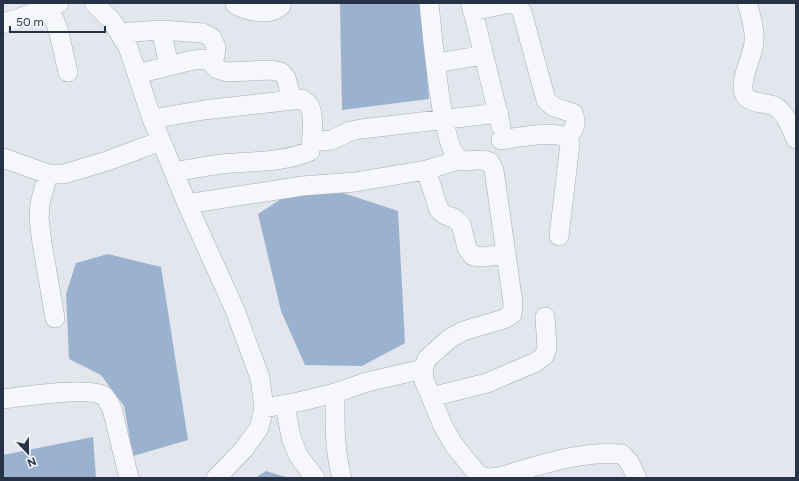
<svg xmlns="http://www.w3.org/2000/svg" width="799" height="481" viewBox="0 0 799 481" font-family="Figtree,sans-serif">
<rect width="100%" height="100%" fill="#e3e6ec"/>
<path fill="#9ab2cf" d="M340,3H422L429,99L342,110Z
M328,188L398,211L405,343L362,366L305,365L281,311L258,214L281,199Z
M108,254L161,267L188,440L133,456L124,406L101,375L69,359L66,294L76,263Z
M93,437L96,478H3V455Z
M266,471L289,478H255Z"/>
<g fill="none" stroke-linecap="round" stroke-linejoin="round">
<defs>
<path id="minor" d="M94,3L112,21L128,47L152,119L187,204L235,310L260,378L264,408L259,428L244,449L216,478
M235,3L236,5C250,12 269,16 281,6L282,3
M429,3C432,31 441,144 458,158C465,164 473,159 481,160C484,160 487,161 490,162L494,170L513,303L512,314L504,319L463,331L449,339L427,359L423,369L424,380L443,426L454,445L478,475L487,478
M471,3L501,126
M511,3L517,5L522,12L546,100L554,107L573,113C578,124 574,128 568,138
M747,3C751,15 755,30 754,42C753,57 739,80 744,93C747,104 766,102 774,106C786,112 790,127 796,139
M46,9L55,21L59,33L68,72
M472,11L510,3
M3,23L17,19L59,3
M161,30L169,65
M119,33L161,30L203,33L212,38L216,47L215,56L211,62
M436,63L484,55
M137,74L193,60L205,59L211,62L217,69L227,72L270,70L281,72L286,78L292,100
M152,119L204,110L302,99C304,101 308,103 309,105C315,115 312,140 310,151C283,163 251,161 222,164C206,166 190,169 174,172
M501,140C518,137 553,130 568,138L570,144L559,236
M312,142L331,140L351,131L361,129L499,113
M3,158L48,174H64L107,161L161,141
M426,170L439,210L445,215L454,218L461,224L467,248L473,256L482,257L506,254
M48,174L40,203L39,218L42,243L55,318
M187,204L302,186L355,182L426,170L459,160
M335,393C335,422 334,450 342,478
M431,397L487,383L536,362L544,356L547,348L545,317
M3,399C21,397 90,386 104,396C108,400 110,405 112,409L129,478
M285,405L291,437L298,455L315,478
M264,408L298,402L335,393L367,382L423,369
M489,478L499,477C538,466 581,450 622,454L630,463L637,478"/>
</defs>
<use href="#minor" stroke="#a7acb7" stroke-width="20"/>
<use href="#minor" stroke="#f6f7fa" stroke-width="19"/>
</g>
<rect width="799" height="481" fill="none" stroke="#283246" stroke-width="8"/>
<g transform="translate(28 453) rotate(158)" stroke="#f3f5f9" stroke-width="3" paint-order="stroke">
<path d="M0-3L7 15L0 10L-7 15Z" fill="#283246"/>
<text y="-6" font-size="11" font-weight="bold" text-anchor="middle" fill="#283246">N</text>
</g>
<path d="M10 26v6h95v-6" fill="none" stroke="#283246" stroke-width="2"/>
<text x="16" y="26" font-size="12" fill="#283246" stroke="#f3f5f9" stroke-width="3" paint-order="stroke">50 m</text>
</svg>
